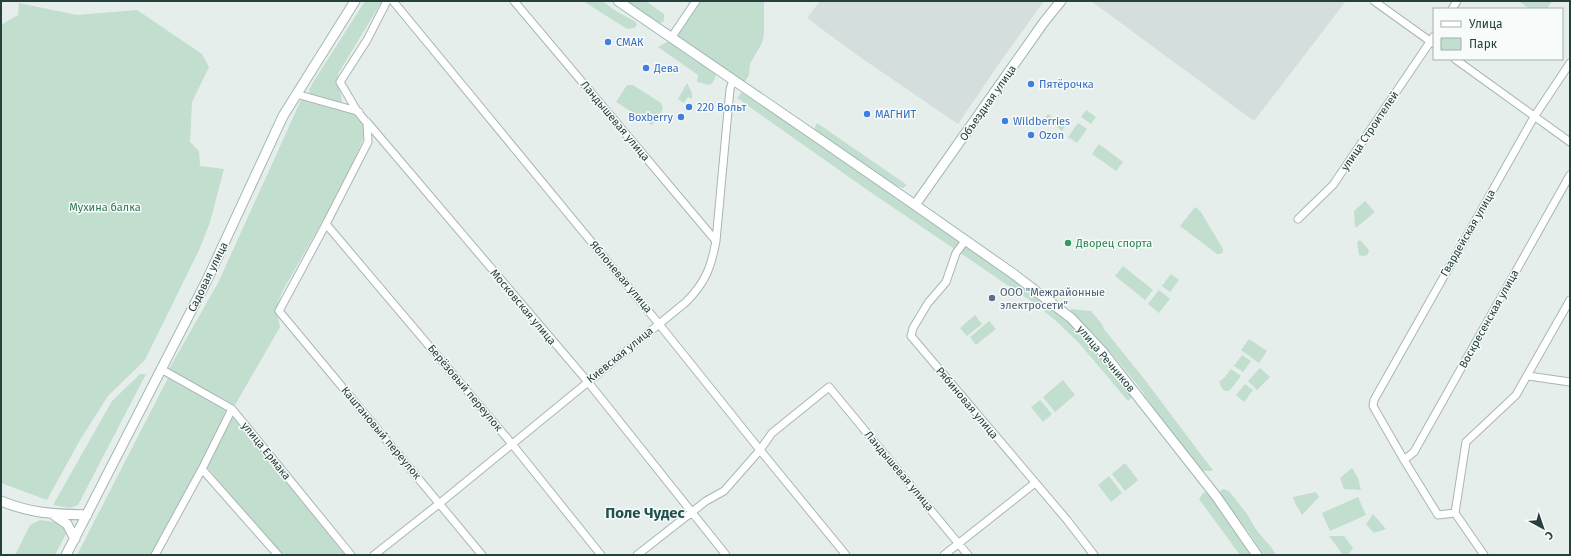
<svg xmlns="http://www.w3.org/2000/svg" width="1571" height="556" viewBox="0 0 1571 556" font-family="'Fira Sans',sans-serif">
<rect width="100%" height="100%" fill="#e6eeec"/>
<path fill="#d4dedc" d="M820,1H1044L1003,58L958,124L857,55L807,18Z
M1091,1H1346L1254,121Z"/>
<path fill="#c1decf" d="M365,1H382L338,74C338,84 341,92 342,102L326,101L310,96L309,90L312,84Z
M583,1H602L616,11L636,22L637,25L634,28L627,29Z
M624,1H646L664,14V21L661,23L657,22Z
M700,1H764V34L762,43L750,64L749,75L743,84L675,37Z
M1522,1H1552L1547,9H1530L1521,3Z
M19,3L77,15L137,10L202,54L209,67L192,102L190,142L199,151L200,166L224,169L210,222L200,248L145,360L108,396L80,440L47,500L1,483V25L18,15Z
M669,41L712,70L716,75L713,82L710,85L697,82L698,75L658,47Z
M687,83L692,93V99L688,97L684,103L678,99Z
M627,85H633L661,103L663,109L652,125L616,102Z
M742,92L803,132L923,217L994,263L1054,307L1100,352L1134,395L1128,401L1079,343L1055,320L1034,303L866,189L737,98Z
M301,100L357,115L364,126V137L351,168L335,199L282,292L276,309L280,327L235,405L169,369L218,283Z
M1086,110L1096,117L1091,124L1081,117Z
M1048,114L1065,126L1062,131L1045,118Z
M817,123L907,185L903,188L897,186L815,132V127Z
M1078,123L1087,129L1077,143L1068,137Z
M1099,144L1123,162L1116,171L1092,154Z
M1365,201L1375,212L1357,227H1355L1354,211Z
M1195,207L1201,212L1223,249V252L1220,254H1217L1180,226Z
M1360,240L1369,250L1368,254L1365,256L1359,255L1357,242Z
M1123,266L1153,290L1145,300L1115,276Z
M1171,274L1179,280L1170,292L1162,286Z
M1159,290L1170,299L1159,313L1148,304Z
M1071,309L1091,311L1102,324L1104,329L1145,380L1205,460L1213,470L1211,471H1201L1179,444L1139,387L1117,360L1093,333L1070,313Z
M975,315L982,324L967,336L960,328Z
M989,321L996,329L976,345L970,337Z
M1249,339L1267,351L1259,363L1241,350Z
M1242,355L1251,361L1243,372L1234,366Z
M1260,368L1270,377L1257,390L1248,381Z
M1231,369L1241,376L1230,390L1227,391L1223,390L1219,382L1225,377Z
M140,374H146L78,505L70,508L53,505L112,401Z
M168,378L226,411L201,465L151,555H77Z
M1063,380L1075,395L1055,412L1043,397Z
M1245,384L1253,390L1244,402L1236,395Z
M1040,400L1052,414L1043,422L1031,407Z
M232,414L345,555H281L207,467Z
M1125,463L1138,480L1125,491L1112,474Z
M1352,468L1358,478L1361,490L1344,489L1340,478Z
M1109,476L1122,493L1111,502L1098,485Z
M1223,489L1229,491L1247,514L1257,531L1271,547L1276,555H1264L1248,531L1240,522L1220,495V491Z
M1206,492L1209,494L1254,555H1240L1199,499L1203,493Z
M1316,492L1319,497L1302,515L1296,505L1293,497Z
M1358,497L1366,515L1330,531L1322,513Z
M1373,514L1386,529L1374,533L1366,524Z
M40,520L55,522L69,528L55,555H15L30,525Z
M1329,536H1344L1353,548L1348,555H1343Z"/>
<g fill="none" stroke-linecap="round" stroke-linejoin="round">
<defs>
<path id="street" d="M387,1L367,40L340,82L357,111L367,123L368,142L326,224L279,311L482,555
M393,1L659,324L760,450L846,555
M514,1L716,241
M1374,1L1434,44
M1452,9L1457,1
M671,38L696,1
M1455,59L1570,142
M296,94L357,111L359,112
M367,122L588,382L726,555
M1298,219L1333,185L1434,36
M326,224L512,444L601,555
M965,241L956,253L946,282L928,303L913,328L911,336L1067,520L1094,555
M161,369L232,409L351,555
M1528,376L1570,382
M1404,460L1414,452L1570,175
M202,469L278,555
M1455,513L1438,515L1404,460L1373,406L1374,400L1534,117L1570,63
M155,555L202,469L232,409
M374,555L440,503L686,302C705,283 711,268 716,241L730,89L733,80
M637,555L706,501L724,491L760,450L772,433L829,387L968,555
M944,555L1035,483
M1484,555L1455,513L1466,442L1516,395L1570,300"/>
<path id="secondary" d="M618,1L805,129L915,205L1015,275L1071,318L1102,351L1216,496L1257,555
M915,205L1044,22L1061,1
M1,501C33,514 54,514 87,515
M54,515L67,524L75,539
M66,555L207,280L283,116L355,1"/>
</defs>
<use href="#street" stroke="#a9b6b4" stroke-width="9"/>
<use href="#secondary" stroke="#a2b7b4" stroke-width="11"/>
<use href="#street" stroke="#fff" stroke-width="7"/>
<use href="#secondary" stroke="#fff" stroke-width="9"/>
</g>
<g fill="#3f7fe0" stroke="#f7fbfa" stroke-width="1.5">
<circle cx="608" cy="42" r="4"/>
<circle cx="646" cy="68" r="4"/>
<circle cx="1031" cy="84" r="4"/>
<circle cx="689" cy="107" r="4"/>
<circle cx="867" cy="114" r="4"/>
<circle cx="681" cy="117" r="4"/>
<circle cx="1005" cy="121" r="4"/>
<circle cx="1031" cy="135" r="4"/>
</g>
<circle fill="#2e9e5b" stroke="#f7fbfa" stroke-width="1.5" cx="1068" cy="243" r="4"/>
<circle fill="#5c6f8a" stroke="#f7fbfa" stroke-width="1.5" cx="992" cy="298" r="4"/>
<g text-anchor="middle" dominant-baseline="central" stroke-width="3" stroke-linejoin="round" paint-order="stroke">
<g font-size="11" fill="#366cbe" stroke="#f7fbfa" text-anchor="start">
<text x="616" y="42">СМАК</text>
<text x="654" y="68">Дева</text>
<text x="1039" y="84">Пятёрочка</text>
<text x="697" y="107">220 Вольт</text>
<text x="875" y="114">МАГНИТ</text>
<text x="673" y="117" text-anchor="end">Boxberry</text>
<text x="1013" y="121">Wildberries</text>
<text x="1039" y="135">Ozon</text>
</g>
<g font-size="11" fill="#26403e" stroke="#f7fbfa">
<text transform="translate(988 103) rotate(-55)">Объездная улица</text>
<text transform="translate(615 121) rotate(50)">Ландышевая улица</text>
<text transform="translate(1370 131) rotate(-56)">улица Строителей</text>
<text transform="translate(1468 233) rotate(-60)">Гвардейская улица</text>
<text transform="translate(208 277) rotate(-64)">Садовая улица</text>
<text transform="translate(621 277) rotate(50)">Яблоневая улица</text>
<text transform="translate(523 307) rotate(50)">Московская улица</text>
<text transform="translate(1489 319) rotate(-61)">Воскресенская улица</text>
<text transform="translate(620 355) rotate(-39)">Киевская улица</text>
<text transform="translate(1106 359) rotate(50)">улица Речников</text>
<text transform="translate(465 388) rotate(50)">Берёзовый переулок</text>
<text transform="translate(967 403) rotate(50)">Рябиновая улица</text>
<text transform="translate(381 433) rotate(50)">Каштановый переулок</text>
<text transform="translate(266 451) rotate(51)">улица Ермака</text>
<text transform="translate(899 471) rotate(50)">Ландышевая улица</text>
</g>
<g font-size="11" fill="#31755a" stroke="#f7fbfa">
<text x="105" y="207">Мухина балка</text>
</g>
<g font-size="11" fill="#27864d" stroke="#f7fbfa" text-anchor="start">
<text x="1076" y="243">Дворец спорта</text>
</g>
<g font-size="11" fill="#4e5e75" stroke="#f7fbfa" text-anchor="start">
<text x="1000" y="292">ООО "Межрайонные<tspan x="1000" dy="13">электросети"</tspan></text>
</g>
<g font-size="15" font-weight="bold" fill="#225250" stroke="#f7fbfa">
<text x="645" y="513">Поле Чудес</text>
</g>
</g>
<rect width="1571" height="556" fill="none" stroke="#26403e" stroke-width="4"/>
<rect x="1433" y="8" width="130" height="52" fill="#f7fbfa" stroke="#a3b0af"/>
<rect x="1441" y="21" width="20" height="6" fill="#ffffff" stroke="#a3b0af"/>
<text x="1469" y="28" font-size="12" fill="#26403e">Улица</text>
<rect x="1441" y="38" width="20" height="12" fill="#c1decf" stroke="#a3b0af"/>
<text x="1469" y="48" font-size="12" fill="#26403e">Парк</text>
<g transform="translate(1543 528) rotate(140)" stroke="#f7fbfa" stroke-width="3" paint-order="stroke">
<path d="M0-3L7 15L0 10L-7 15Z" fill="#26403e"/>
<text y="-6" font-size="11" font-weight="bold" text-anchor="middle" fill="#26403e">С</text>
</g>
</svg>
